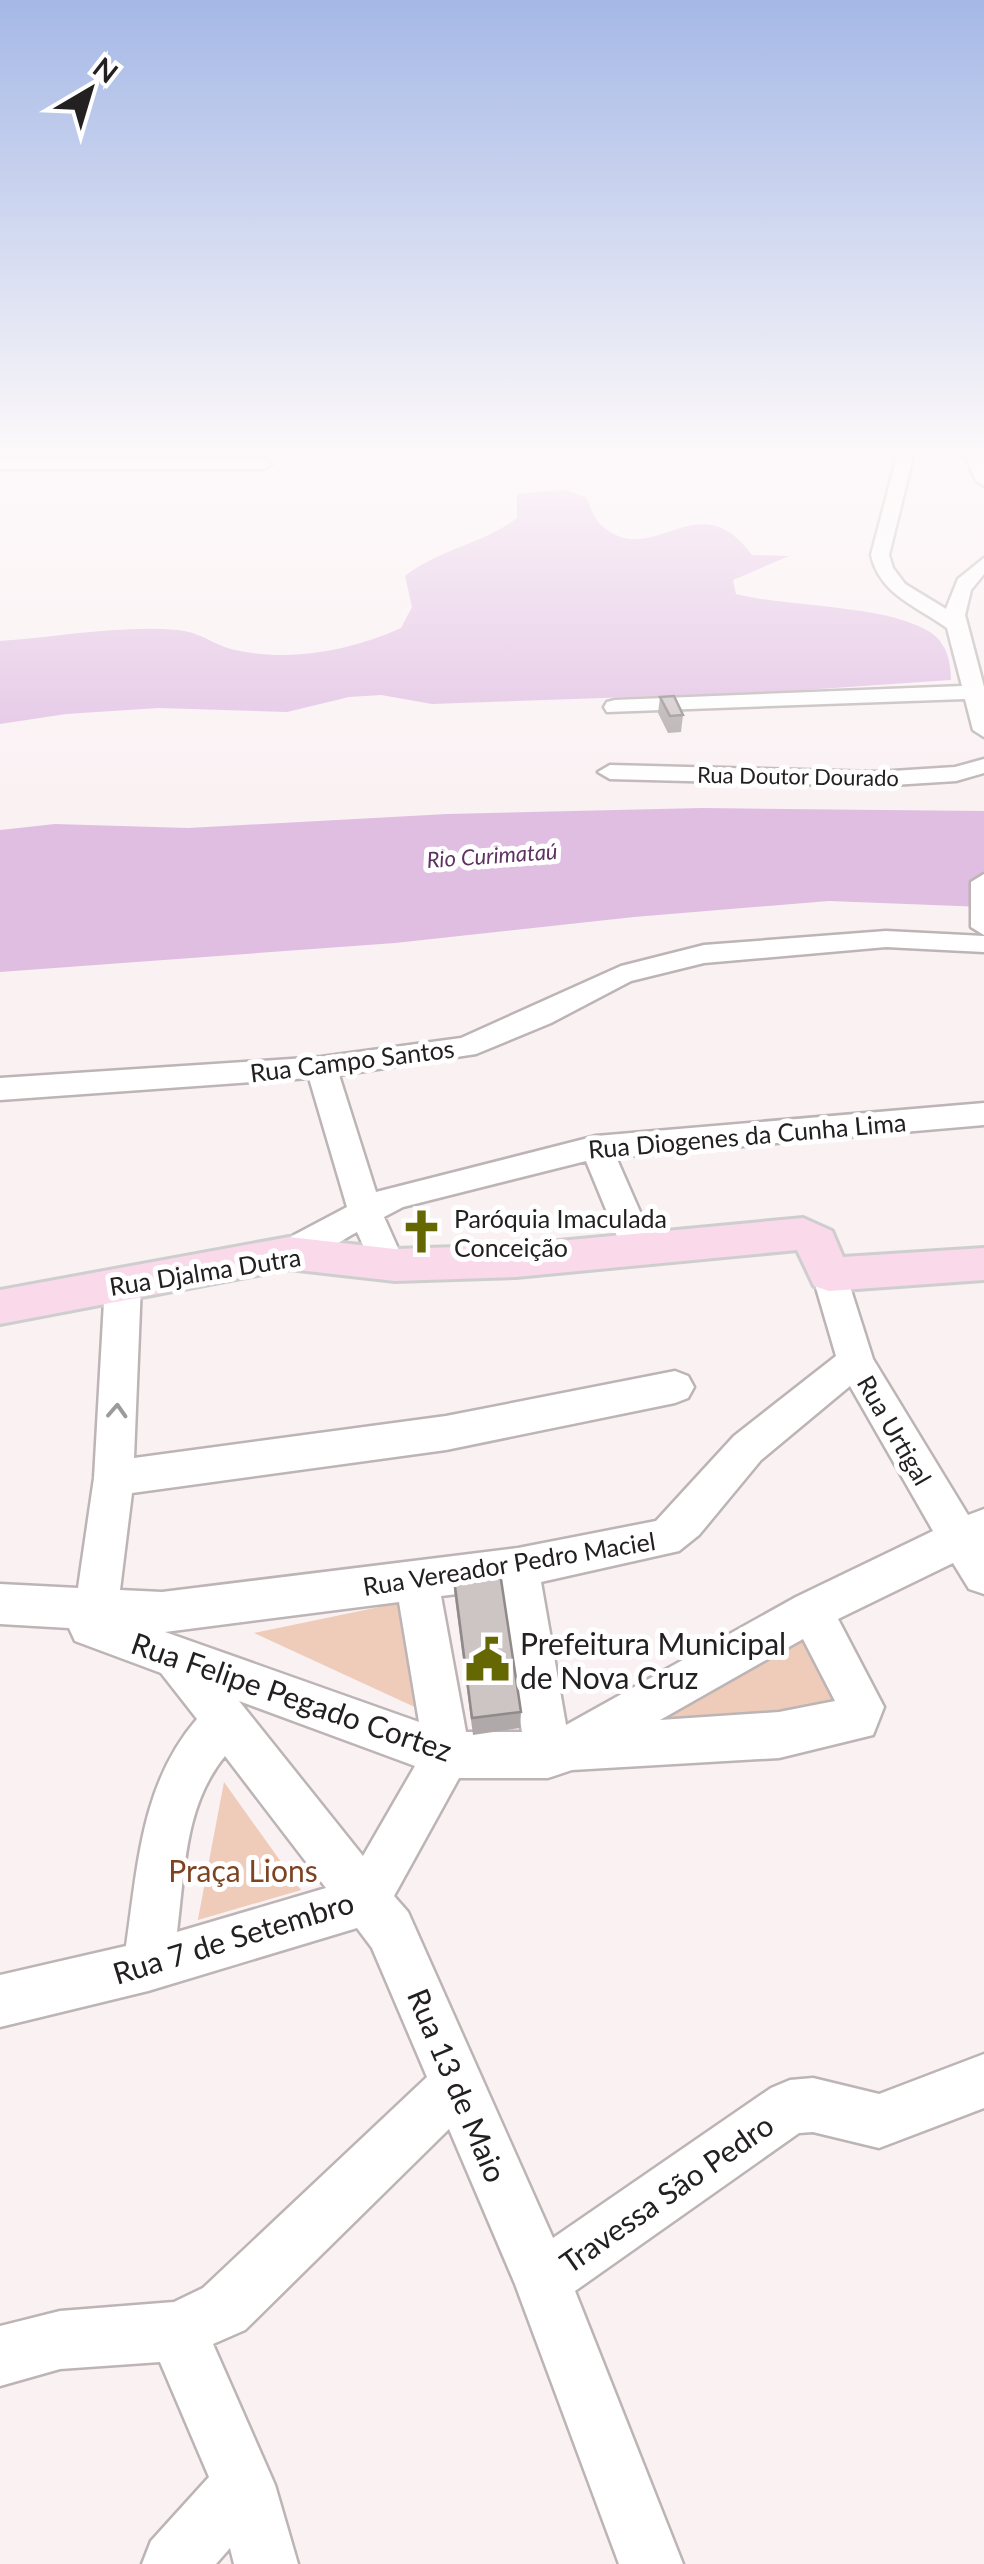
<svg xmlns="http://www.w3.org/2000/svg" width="984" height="2564" viewBox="0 0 984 2564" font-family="Lato,sans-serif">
<rect width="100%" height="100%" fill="#faf1f3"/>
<path fill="#efcbb9" d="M408,1601L419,1709L254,1633Z
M816,1628L851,1709L607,1734Z
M224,1782L301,1890L198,1920V1919Z"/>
<path fill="#e0bee2" d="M564,490L586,497C590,505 594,519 601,525C653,572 697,480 752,555L789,556L733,580L736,594C791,608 884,604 930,632C947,643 951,662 951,680L775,692L432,704L381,695L349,697L287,712L159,708L66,714L0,724V641C58,637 120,625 178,630C203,633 215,646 235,650C292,662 349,651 401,628L412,607L405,576C439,549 483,544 517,518V494Z
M702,808L984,811V907L829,901L634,917L395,943L0,972V830L55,824L188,828L447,814Z"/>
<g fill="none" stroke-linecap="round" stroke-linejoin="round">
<defs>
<path id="minor" d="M899,449H915L889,555L893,568L905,584L946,609L958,579L984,558V574L971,590L965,615L984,687V737L973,730L965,699L607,712L604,707L607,702L615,700L962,686L947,628C917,606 880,595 871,555Z
M962,449H978L984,462V486L976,481Z
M0,459H264L272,464L264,469H0Z
M984,759V773L956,781L877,786L610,779L598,772L610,765L877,772L955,767Z
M984,874V935L971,927V882Z
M886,931L984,936V952L886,947L704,963L631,981L551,1023L476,1054L339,1075L376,1192L596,1136L984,1103V1125L616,1157L655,1246L650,1255L638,1259L626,1255L621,1246L586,1161L403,1207L384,1217L405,1264L400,1274L388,1277L376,1274L357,1232C334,1244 303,1271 277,1262L272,1253L277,1244L347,1207L309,1078L0,1100V1078L321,1057L461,1038L621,966L704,945Z
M829,1260L841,1264L846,1274L873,1359L968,1515L984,1509V1594L969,1589L953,1563L838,1619L884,1707L873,1735L779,1758L572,1770L548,1778H459L394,1896L408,1912L553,2238L771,2088L790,2080L813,2078L879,2094L984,2054V2108L879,2148L813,2132L799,2133L575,2291L683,2564H619L515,2284L449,2129L245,2330L213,2344L275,2485L298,2564H234L230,2548L216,2564H142L151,2541L209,2477L160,2362L60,2369L0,2386V2326L60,2311L174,2302L203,2288L427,2077L372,1948L357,1928L148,1991L0,2027V1975L126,1946C138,1865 141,1784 197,1719L161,1673L75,1641L69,1628L0,1624V1584L78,1588L94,1478L105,1284L111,1274L123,1270L135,1274L141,1284L134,1458L446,1416L675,1371L688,1376L694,1387L688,1398L675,1403L446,1450L132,1493L120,1590L162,1592L518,1548L656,1521L734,1436L836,1356L812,1274L817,1264ZM850,1386L933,1531L796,1597L566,1725L541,1582L679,1551L699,1535L761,1460ZM500,1589L522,1732H466L441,1596ZM399,1602L419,1722L165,1632ZM803,1639L835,1701L779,1712L660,1720ZM239,1701L415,1766L363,1856ZM225,1756L326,1888L177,1932C185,1870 184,1806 225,1756Z"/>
<path id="major" d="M803,1218L832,1231L843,1257L984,1248V1280L829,1291L814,1286L797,1250L516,1277L395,1281L289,1269L0,1324V1290L289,1237L395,1249L516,1245Z"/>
</defs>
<use href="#minor" stroke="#bcb4b5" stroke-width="5"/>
<use href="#major" stroke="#cfcece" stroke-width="6"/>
<use href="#minor" fill="#fff" fill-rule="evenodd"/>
<use href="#major" fill="#fad9eb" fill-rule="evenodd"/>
</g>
<path fill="#b0a9a9" d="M660,697L683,715L681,732L668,733L658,713Z
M453,1571L521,1712L520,1728L473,1735L454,1591Z"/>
<path fill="#cdc5c4" stroke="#908a89" stroke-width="2.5" d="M674,696L683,715L670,716L660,697Z
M499,1566L521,1712L472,1718L453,1571Z"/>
<defs><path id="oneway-chevron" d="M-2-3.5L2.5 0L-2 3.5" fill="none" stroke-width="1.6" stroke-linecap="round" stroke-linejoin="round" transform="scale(2.5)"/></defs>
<use stroke="#9c9b9b" href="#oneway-chevron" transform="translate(117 1411) rotate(-87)"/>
<linearGradient id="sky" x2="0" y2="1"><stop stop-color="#a5b8e6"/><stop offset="0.56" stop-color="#fdf9fa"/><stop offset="1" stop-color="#fdf9fa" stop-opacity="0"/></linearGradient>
<rect width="984" height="808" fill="url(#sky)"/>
<defs>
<symbol id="church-bare" viewBox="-9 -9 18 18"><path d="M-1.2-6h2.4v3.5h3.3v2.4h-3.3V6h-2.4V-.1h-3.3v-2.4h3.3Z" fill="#656703" stroke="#fff" stroke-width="2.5" paint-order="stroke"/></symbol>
<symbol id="civic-bare" viewBox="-9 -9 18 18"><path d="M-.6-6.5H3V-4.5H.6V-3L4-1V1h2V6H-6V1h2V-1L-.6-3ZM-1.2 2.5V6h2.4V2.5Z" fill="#656703" stroke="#fff" stroke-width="2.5" paint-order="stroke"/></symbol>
</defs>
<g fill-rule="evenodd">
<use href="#church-bare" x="390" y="1200" width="63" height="63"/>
<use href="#civic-bare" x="456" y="1628" width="63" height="63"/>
</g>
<g text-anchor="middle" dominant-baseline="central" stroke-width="10" stroke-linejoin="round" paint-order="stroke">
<g font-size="22" fill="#232021" stroke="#fff">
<text transform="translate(798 776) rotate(1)">Rua Doutor Dourado</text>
</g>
<g font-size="22" font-style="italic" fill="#5e3362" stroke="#fff">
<text transform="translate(492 855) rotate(-4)">Rio Curimataú</text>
</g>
<g font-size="25" fill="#232021" stroke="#fff">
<text transform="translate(352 1060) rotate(-7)">Rua Campo Santos</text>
<text transform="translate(747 1135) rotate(-5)">Rua Diogenes da Cunha Lima</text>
<text transform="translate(205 1271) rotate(-9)">Rua Djalma Dutra</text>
<text transform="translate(895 1430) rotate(60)">Rua Urtigal</text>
<text transform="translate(509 1563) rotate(-9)">Rua Vereador Pedro Maciel</text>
</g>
<g font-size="25" fill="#232021" stroke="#fff" text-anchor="start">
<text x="454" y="1218">Paróquia Imaculada<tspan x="454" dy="29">Conceição</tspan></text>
</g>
<g font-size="30" fill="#232021" stroke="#fff" text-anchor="start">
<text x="520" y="1643">Prefeitura Municipal<tspan x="520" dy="34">de Nova Cruz</tspan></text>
</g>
<g font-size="30" fill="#232021" stroke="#fff">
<text transform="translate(292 1696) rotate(19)">Rua Felipe Pegado Cortez</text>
<text transform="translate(233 1937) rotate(-17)">Rua 7 de Setembro</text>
<text transform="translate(458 2085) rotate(67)">Rua 13 de Maio</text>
<text transform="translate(666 2193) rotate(-35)">Travessa São Pedro</text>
</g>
<g font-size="30" fill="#7d4322" stroke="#fff">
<text x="243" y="1870">Praça Lions</text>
</g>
</g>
<g transform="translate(90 90) rotate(38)" stroke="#ffffff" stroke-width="8" paint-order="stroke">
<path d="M0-8L18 38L0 25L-18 38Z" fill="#232021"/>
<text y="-15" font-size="28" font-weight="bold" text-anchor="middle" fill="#232021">N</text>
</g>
</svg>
